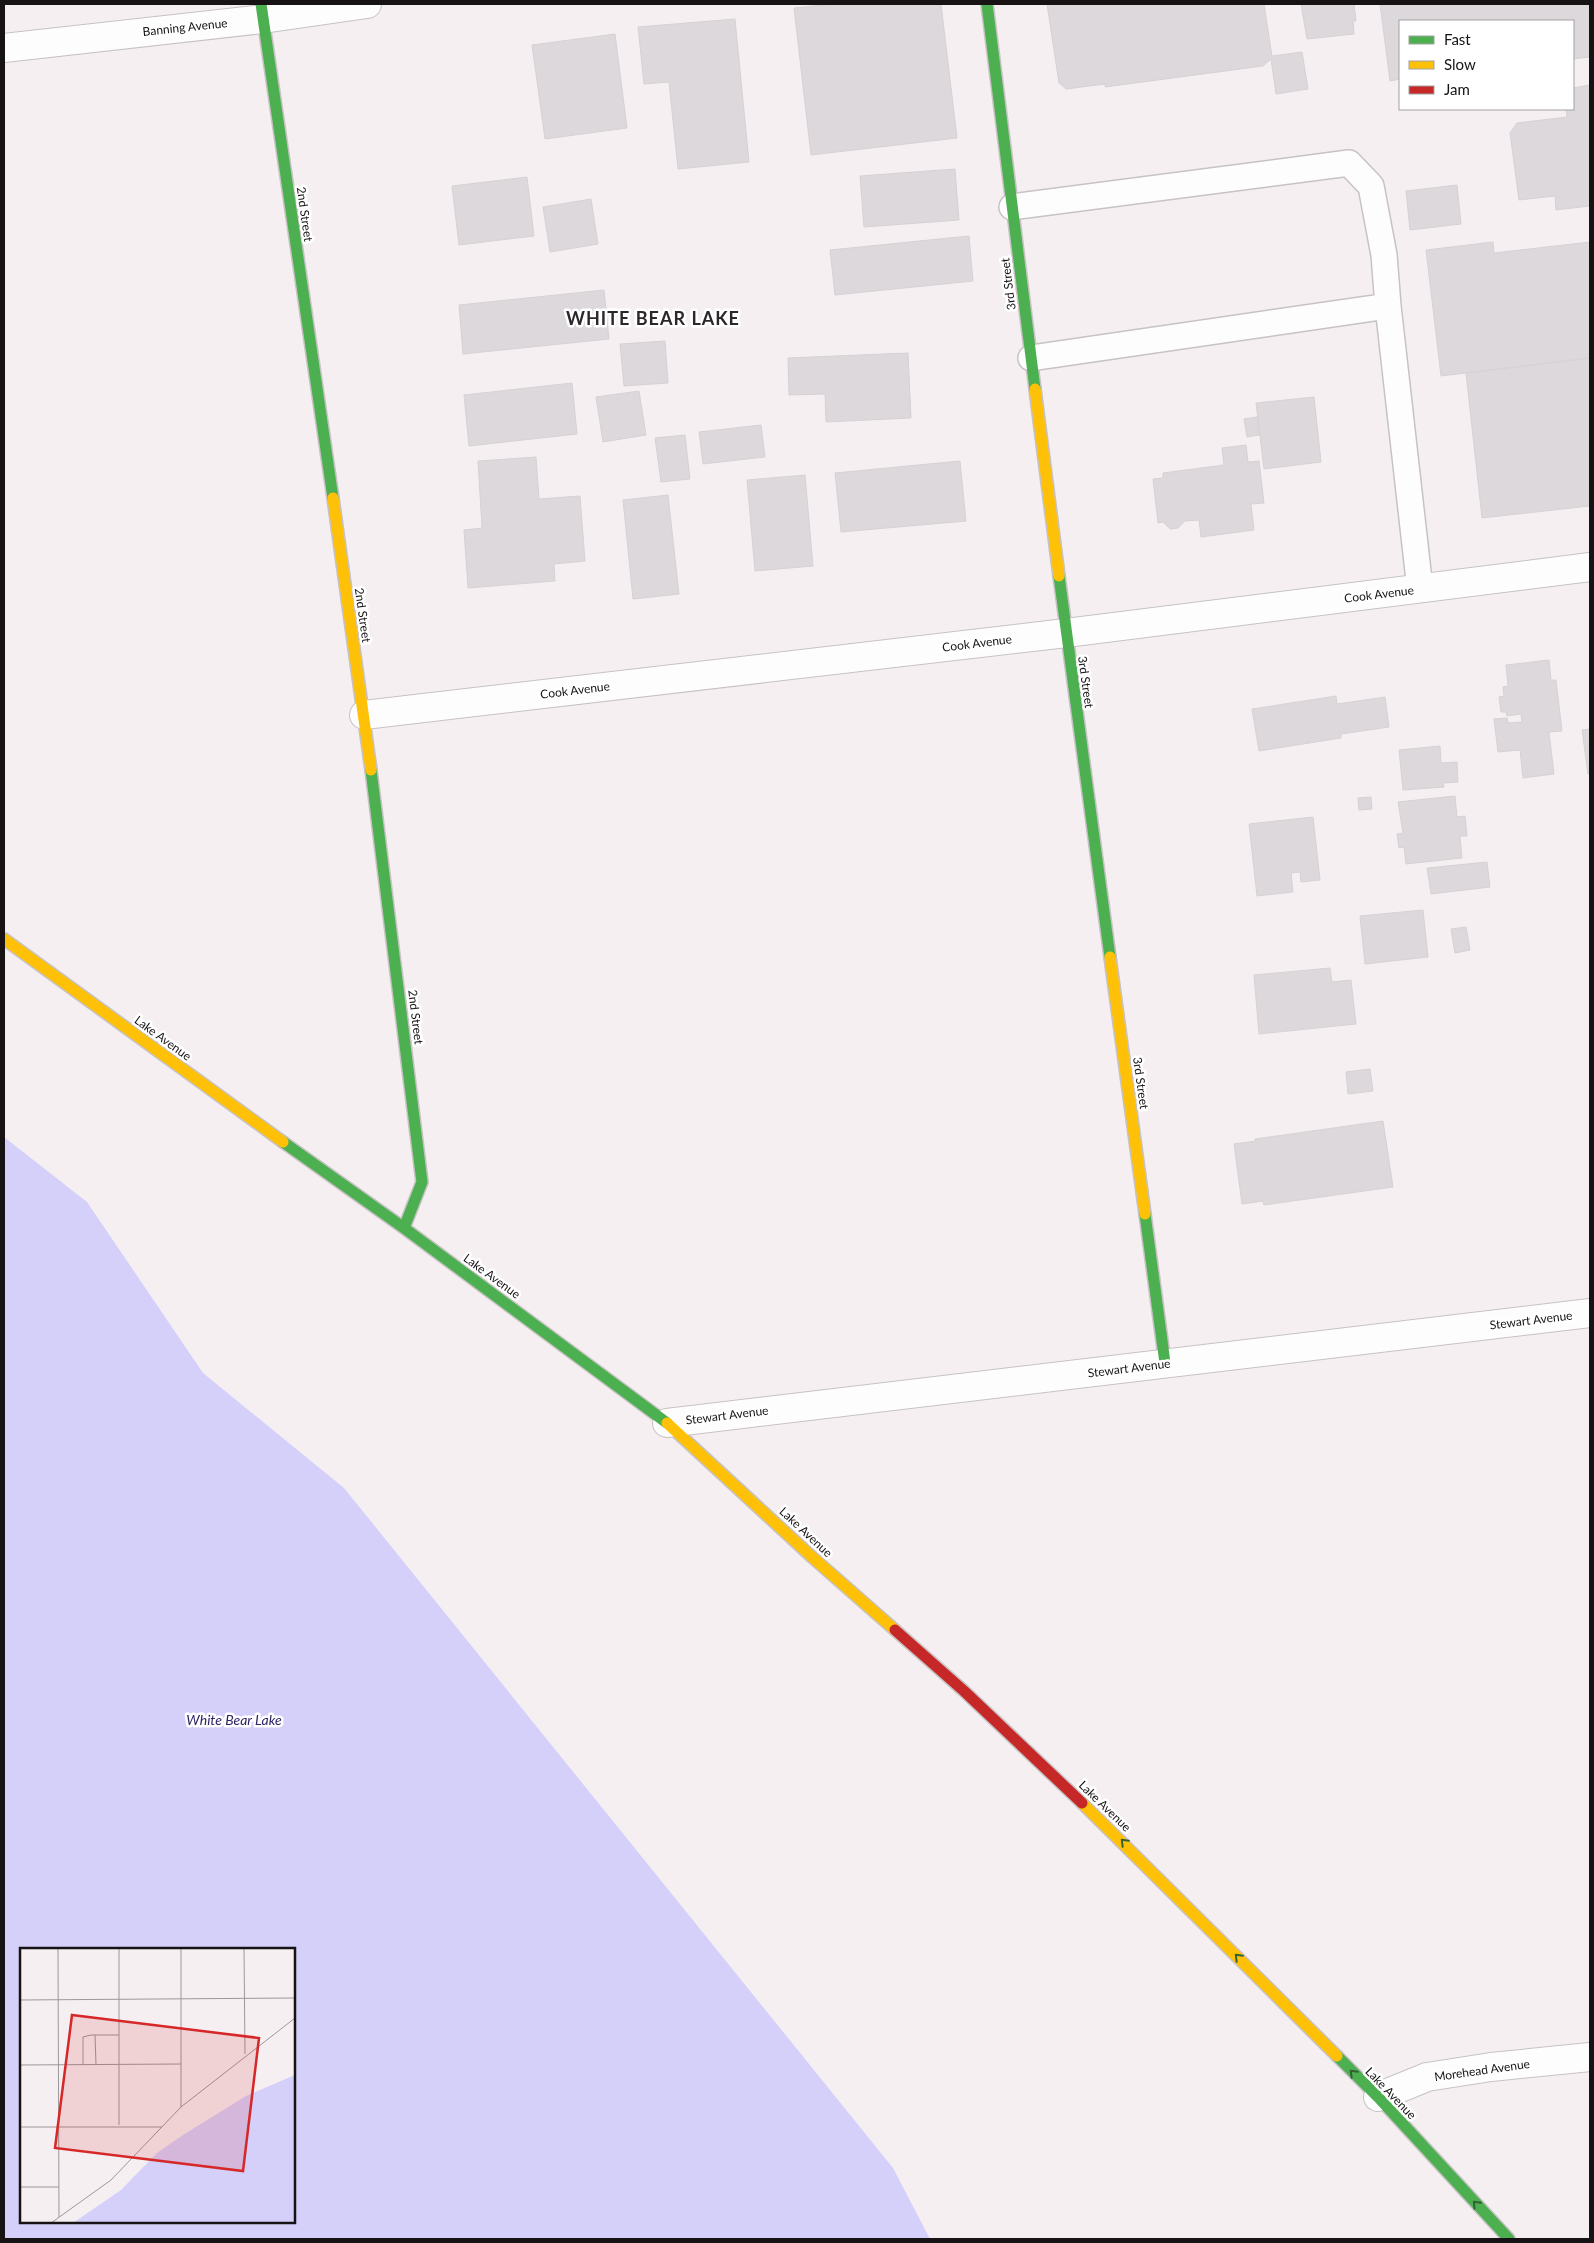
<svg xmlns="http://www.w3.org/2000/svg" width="1594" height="2243" viewBox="0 0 1594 2243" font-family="Lato,sans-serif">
<rect width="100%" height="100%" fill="#f5eff2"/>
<path fill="#d4d0fa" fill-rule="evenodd" d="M4,1137L87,1202L203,1373L344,1488L893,2168L930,2239H4ZM21,1949H294V2222H21Z"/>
<path fill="#dcd8db" stroke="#d6d2d4" d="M833,4H941L957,138L811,155L794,8Z
M1047,4H1264L1272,56L1302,52L1308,89L1276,94L1271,59L1263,66L1105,87V84L1066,89L1059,83Z
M1301,4H1354L1356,21H1353L1354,34L1307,39Z
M1380,4H1590V57L1573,59V21H1400V79L1390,81Z
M735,19L749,162L678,169L669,82L644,84L638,27Z
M615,34L627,128L545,139L532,45Z
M1590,85V206L1556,210L1555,196L1519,200L1510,133L1517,123L1567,117L1566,109H1573V88Z
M955,169L959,220L864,227L860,176Z
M527,177L534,236L459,245L452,186Z
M1457,185L1461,224L1410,230L1406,191Z
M591,199L598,244L550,252L543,207Z
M969,236L973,281L835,295L830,250Z
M1493,242L1494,253L1590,242V358L1441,376L1426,250Z
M604,290L609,339L463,354L459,305Z
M665,341L668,383L624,386L620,344Z
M908,353L911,418L826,422L825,394L789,395L788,358Z
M1590,358V506L1482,518L1466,373Z
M572,383L577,434L469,446L464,395Z
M639,391L646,435L603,442L596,397Z
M1314,397L1321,462L1264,469L1256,403Z
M1257,417L1259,435L1247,437L1244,419Z
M761,425L765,457L703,464L699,432Z
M685,435L690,479L661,482L655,438Z
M1246,445L1248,462L1259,461L1264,503L1251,504L1254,530L1201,537L1199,520L1185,521L1178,528L1170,529L1163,522L1158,523L1153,479L1163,478V473L1224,465L1222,448Z
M536,457L539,499L580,496L585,561L554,564L555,581L468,588L464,530L482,528L478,461Z
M960,461L966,521L841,532L835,473Z
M805,475L813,566L755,571L747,480Z
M668,495L679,594L633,599L623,500Z
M1549,660L1551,680H1556L1562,731L1549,732L1554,774L1523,778L1520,750L1498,752L1494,719L1507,718L1508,723L1522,722L1521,714L1507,716L1506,712H1501L1499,697L1504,696L1503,687L1508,686L1506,665Z
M1336,696L1337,704L1385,697L1389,727L1341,734V738L1259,751L1252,709Z
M1590,729V774H1588L1582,730Z
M1440,746L1441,763L1457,762L1458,782L1443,783L1444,787L1403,790L1399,750Z
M1455,796L1457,817L1465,816L1467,836H1460L1462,858L1406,864L1404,847L1399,848L1397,834L1403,833L1398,802Z
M1371,797L1372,809L1359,810L1358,798Z
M1313,817L1320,880L1301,882L1300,872L1291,873L1293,892L1257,896L1249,824Z
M1487,862L1490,887L1431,894L1427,868Z
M1423,910L1428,957L1365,964L1360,916Z
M1466,927L1470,950L1455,953L1451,929Z
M1330,968L1332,982L1351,980L1356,1024L1259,1034L1254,975Z
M1370,1069L1373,1091L1348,1094L1346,1072Z
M1383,1121L1393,1187L1264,1205L1263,1201L1242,1204L1234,1144L1256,1141L1255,1139Z"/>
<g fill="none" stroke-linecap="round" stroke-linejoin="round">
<defs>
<path id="lane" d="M1012,207L1349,163L1371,186L1384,255L1388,306L1031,358
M1388,306L1420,589"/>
<path id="street" d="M4,48L263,19L367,4
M364,715L1066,633L1590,567
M667,1423L1590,1313
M1378,2097L1427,2077L1491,2067L1590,2057"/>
<path id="fast" d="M261,4L333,498
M987,4L1035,389
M1059,576L1110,957
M371,770L422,1182L404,1228
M283,1142L404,1228L667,1423
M1145,1214L1165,1363
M1337,2056L1378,2097L1509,2239"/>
<path id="slow" d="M1035,389L1059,576
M333,498L371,770
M4,939L283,1142
M1110,957L1145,1214
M667,1423L812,1557L895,1630
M1082,1803L1337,2056"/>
<path id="jam" d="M895,1630L964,1691L1082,1803"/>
</defs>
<use href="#lane" stroke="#c7c2c4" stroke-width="28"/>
<use href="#street" stroke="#c7c2c4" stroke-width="30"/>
<use href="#fast" stroke="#c7c2c4" stroke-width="14"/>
<use href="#slow" stroke="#c7c2c4" stroke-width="14"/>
<use href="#jam" stroke="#c7c2c4" stroke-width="14"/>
<use href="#lane" stroke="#fefdfd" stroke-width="25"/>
<use href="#street" stroke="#fefdfd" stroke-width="28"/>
<use href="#fast" stroke="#4caf50" stroke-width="11"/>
<use href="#slow" stroke="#ffc107" stroke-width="11"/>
<use href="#jam" stroke="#c62828" stroke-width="11"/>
</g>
<defs><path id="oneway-chevron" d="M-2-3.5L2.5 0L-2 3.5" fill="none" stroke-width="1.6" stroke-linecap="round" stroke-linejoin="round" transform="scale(1.25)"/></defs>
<g stroke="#326132">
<use href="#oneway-chevron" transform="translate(1124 1842) rotate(-135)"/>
<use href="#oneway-chevron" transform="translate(1238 1957) rotate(-135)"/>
<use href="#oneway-chevron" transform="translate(1353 2073) rotate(-135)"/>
<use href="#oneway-chevron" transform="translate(1476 2204) rotate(-133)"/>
</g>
<g text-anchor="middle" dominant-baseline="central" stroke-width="5" stroke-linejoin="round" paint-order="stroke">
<g font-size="12" fill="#171315" stroke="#fff">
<text transform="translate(185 27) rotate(-6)">Banning Avenue</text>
<text transform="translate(305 214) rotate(82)">2nd Street</text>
<text transform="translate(1008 284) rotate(-97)">3rd Street</text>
<text transform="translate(1379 594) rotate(-7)">Cook Avenue</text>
<text transform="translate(363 615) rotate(82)">2nd Street</text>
<text transform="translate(977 643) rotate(-7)">Cook Avenue</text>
<text transform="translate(1086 682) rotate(82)">3rd Street</text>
<text transform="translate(575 690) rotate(-7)">Cook Avenue</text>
<text transform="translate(416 1017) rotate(83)">2nd Street</text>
<text transform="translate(163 1038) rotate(36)">Lake Avenue</text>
<text transform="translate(1141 1083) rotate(82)">3rd Street</text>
<text transform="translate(492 1276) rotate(36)">Lake Avenue</text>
<text transform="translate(1531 1320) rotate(-7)">Stewart Avenue</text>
<text transform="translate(1129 1368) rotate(-7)">Stewart Avenue</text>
<text transform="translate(727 1415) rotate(-7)">Stewart Avenue</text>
<text transform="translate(806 1532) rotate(43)">Lake Avenue</text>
<text transform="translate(1105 1806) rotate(44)">Lake Avenue</text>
<text transform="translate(1482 2070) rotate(-8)">Morehead Avenue</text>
<text transform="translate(1391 2093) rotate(46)">Lake Avenue</text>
</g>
<g font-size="14" font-style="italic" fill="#302465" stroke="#fff">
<text x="234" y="1719">White Bear Lake</text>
</g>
<g font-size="18" font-weight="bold" letter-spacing="1" fill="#2e272a" stroke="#fff">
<text x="653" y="318">WHITE BEAR LAKE</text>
</g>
</g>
<g transform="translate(20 1948)">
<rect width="275" height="275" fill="#f5eff2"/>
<path d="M275,127V275H53L101,242L137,205L163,187L226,148Z" fill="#d4d0fa"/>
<path fill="none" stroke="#9c979a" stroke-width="1" d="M38,0L39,269M99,0V177M224,0L225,106M0,52L275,50M75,87H99M0,117L161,116M63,117V89L71,87H75L76,117M161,159V0M0,179H142M0,239H39M31,275L91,232L161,159L275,70"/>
<path fill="#d62828" fill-opacity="0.15" stroke="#d62828" stroke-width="2.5" d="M52,67L239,90L223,223L35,200Z"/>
<rect width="275" height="275" fill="none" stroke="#171315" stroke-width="2.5"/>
</g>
<rect width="1594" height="2243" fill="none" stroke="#171315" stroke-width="10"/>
<rect x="1399" y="20" width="175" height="90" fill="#ffffff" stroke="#a2a1a1"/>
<rect x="1409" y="36" width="25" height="8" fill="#4caf50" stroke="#a2a1a1"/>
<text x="1444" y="45" font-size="15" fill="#171315">Fast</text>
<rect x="1409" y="61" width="25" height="8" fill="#ffc107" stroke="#a2a1a1"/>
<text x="1444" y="70" font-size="15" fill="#171315">Slow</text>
<rect x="1409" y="86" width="25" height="8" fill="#c62828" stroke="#a2a1a1"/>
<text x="1444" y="95" font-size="15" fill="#171315">Jam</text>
</svg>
